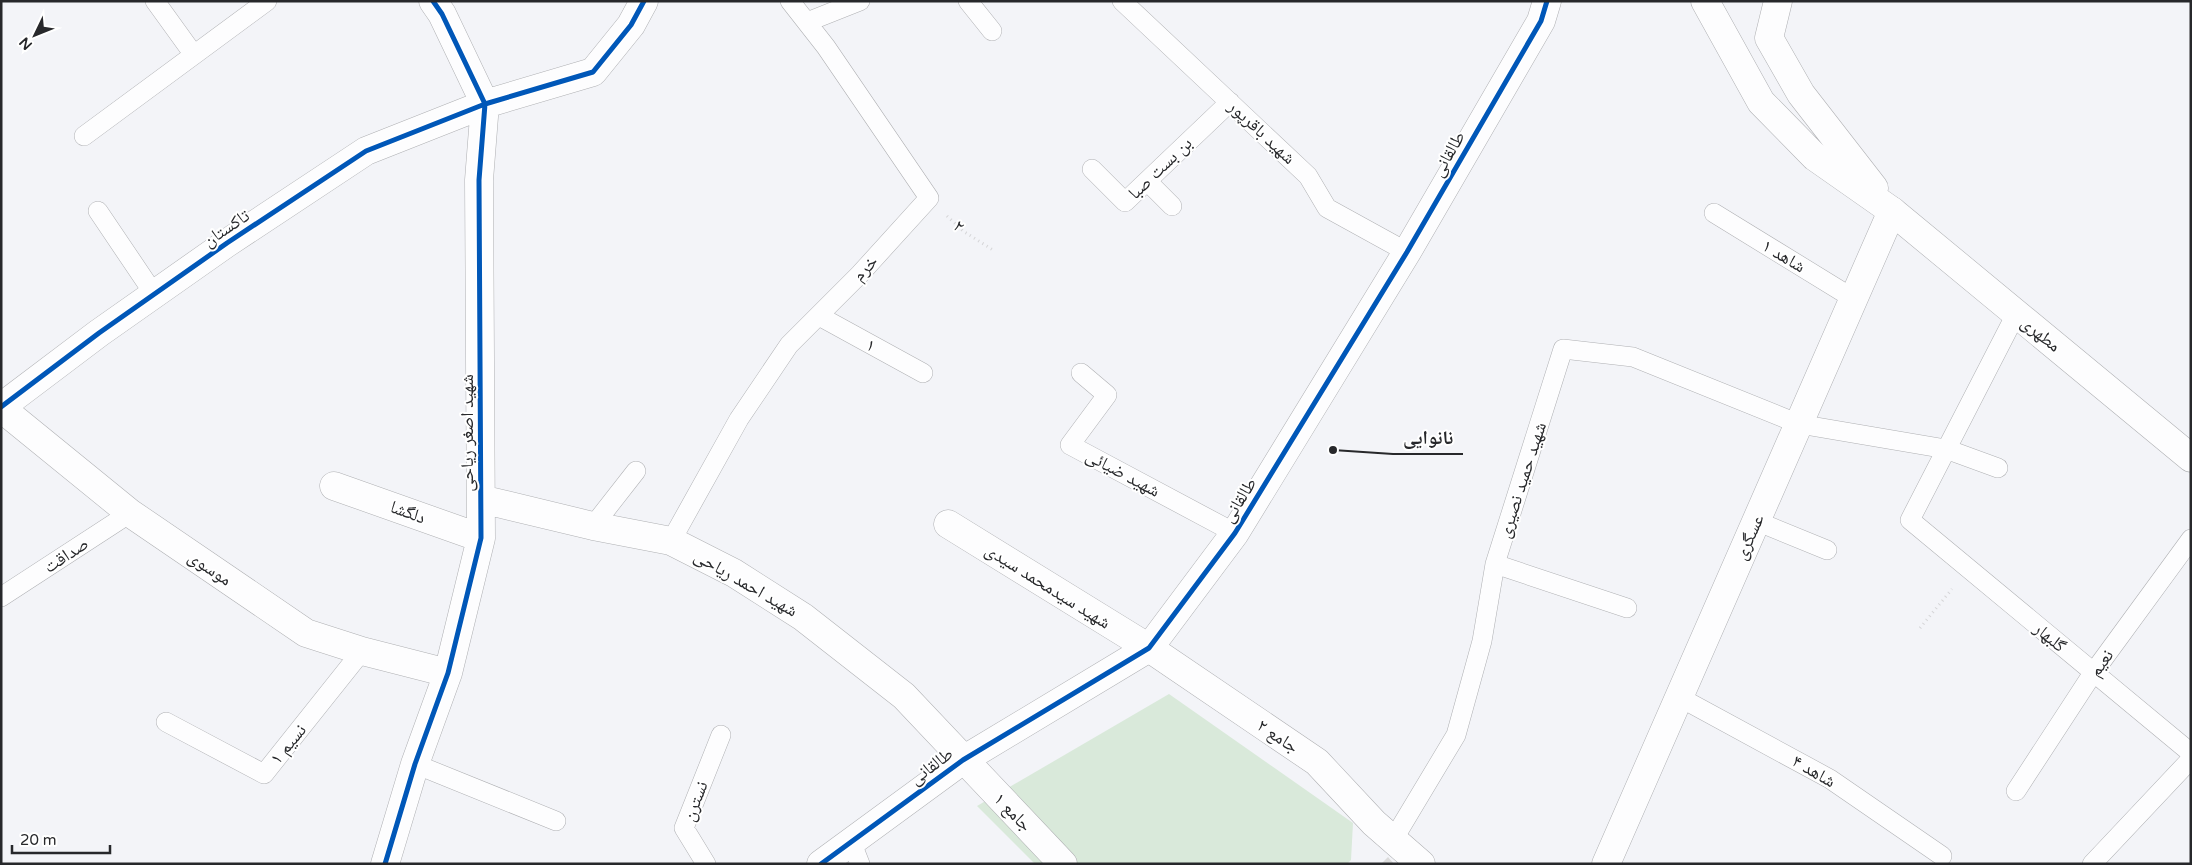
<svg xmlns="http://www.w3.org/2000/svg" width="2192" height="865" viewBox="0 0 2192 865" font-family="'Varela Round','Noto Naskh Arabic',sans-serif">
<rect width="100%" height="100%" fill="#f3f4f8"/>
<path fill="#d9e9da" d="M1169,694L1353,823L1351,860L1347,864H1035L977,806Z"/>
<path fill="#dbdbdb" d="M1388,857L1394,864H1381Z"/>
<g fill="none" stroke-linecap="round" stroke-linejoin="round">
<defs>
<path id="service" d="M155,1L194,55
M968,1L992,31
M1122,1L1308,176L1327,208L1407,252
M807,22L860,1
M84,136L267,1
M1092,169L1125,202L1230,102
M1147,181L1172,206
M98,211L154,294
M1714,213L1854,299
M2016,314L1910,520L2191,753
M819,316L923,373
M1081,373L1107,395L1070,445L1235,533
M1756,521L1827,550
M593,526L636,471
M671,541L739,419L789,345L860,274L929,198L826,47L790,1
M1495,564L1627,608
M1,597L130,513
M1679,697L1830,779L1942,856
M166,722L264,774L362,651
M415,764L556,821
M2016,791L2093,673L2191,539
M1393,840L1456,735L1482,641L1495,564L1563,349L1633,357L1799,424L1946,449L1998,468
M851,841L860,864
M706,864L684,828L721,735
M2092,864L2191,759"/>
<path id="minor" d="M1,407L99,333L227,243L366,151L485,104L593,72L631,25L644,1
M1,408L130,513L306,633L362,651L448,673
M334,486L481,538
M481,499L593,526L671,541L734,573L803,617L904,696L1063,864
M948,524L1149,648L1317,762L1374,823L1421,864
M385,864L415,764L448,673L481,538L479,180L485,104L442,14L433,1
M1606,864L1892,211"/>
<path id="tertiary" d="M1705,1L1761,102L1815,157L1892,211L2191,458
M1778,1L1769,38L1801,94L1874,188
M821,864L963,760L1149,648L1235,533L1407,252L1541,21L1547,1"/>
</defs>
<use href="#service" stroke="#afb0b3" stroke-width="20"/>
<use href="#minor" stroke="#afb0b3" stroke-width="29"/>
<use href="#tertiary" stroke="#afb0b3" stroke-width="29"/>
<path stroke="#d5d5d7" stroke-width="3" stroke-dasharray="1 4" stroke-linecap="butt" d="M947,216L963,231L993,250
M1920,628L1952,589"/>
<use href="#service" stroke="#fdfdfe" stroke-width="19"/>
<use href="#minor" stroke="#fdfdfe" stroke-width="28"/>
<use href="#tertiary" stroke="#fdfdfe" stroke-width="28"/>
<defs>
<path id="cycleway" d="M1,407L99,333L227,243L366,151L485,104L593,72L631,25L644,1
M385,864L415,764L448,673L481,538L479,180L485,104L442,14L433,1
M821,864L963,760L1149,648L1235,533L1407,252L1541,21L1547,1"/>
</defs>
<use href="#cycleway" stroke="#fff" stroke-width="8"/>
<use href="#cycleway" stroke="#0057b8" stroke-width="5"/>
</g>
<g text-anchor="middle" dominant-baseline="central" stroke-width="4" stroke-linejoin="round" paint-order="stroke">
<g font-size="18" fill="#27282b" stroke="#fff">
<text transform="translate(1262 132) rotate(43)">شهید باقرپور</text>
<text transform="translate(1448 154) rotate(-60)">طالقانی</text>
<text transform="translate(1160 168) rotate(-44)">بن بست صبا</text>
<text transform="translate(959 226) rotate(41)">۲</text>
<text transform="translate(226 228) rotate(-34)">تاکستان</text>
<text transform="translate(1784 256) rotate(31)">شاهد ۱</text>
<text transform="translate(865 268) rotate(-47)">خرم</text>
<text transform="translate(2041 334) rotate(39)">مطهری</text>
<text transform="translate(871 345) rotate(28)">۱</text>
<text transform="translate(467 433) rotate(-90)">شهید اصغر ریاحی</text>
<text transform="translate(1123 473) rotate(28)">شهید ضیائی</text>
<text transform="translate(1522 480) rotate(-72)">شهید حمید نصیری</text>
<text transform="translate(1239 500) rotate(-58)">طالقانی</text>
<text transform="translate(408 512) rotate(20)">دلگشا</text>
<text transform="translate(1749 537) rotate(-66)">عسگری</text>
<text transform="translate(66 555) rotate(-33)">صداقت</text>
<text transform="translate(210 568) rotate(34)">موسوی</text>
<text transform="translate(746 583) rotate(30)">شهید احمد ریاحی</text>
<text transform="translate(1048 586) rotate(32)">شهید سیدمحمد سیدی</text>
<text transform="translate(2050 637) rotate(40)">گلبهار</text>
<text transform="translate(2101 663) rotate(-55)">نعیم</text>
<text transform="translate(1278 736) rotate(34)">جامع ۲</text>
<text transform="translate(288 744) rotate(-51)">نسیم ۱</text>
<text transform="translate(931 766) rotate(-37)">طالقانی</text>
<text transform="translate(1814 771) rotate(30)">شاهد ۴</text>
<text transform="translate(695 801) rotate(-69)">نسترن</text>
<text transform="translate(1013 812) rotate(46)">جامع ۱</text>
</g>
</g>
<path fill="none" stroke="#27282b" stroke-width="2" d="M1333 450L1393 454H1463"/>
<circle fill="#27282b" stroke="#fff" stroke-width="2" cx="1333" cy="450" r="5"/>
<g font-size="19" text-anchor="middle" font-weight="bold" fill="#27282b" stroke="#fff" stroke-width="4" stroke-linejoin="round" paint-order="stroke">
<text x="1428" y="444">نانوایی</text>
</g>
<rect width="2192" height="865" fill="none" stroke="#27282b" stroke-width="5"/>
<g transform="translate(35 35) rotate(227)" stroke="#ffffff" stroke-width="4" paint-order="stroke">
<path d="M0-4L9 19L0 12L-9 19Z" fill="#27282b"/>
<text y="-8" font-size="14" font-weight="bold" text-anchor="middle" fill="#27282b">N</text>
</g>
<path d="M12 845v8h98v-8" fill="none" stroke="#27282b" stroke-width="2.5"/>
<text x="20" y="845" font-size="15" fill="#27282b" stroke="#ffffff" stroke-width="4" paint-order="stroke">20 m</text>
</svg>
